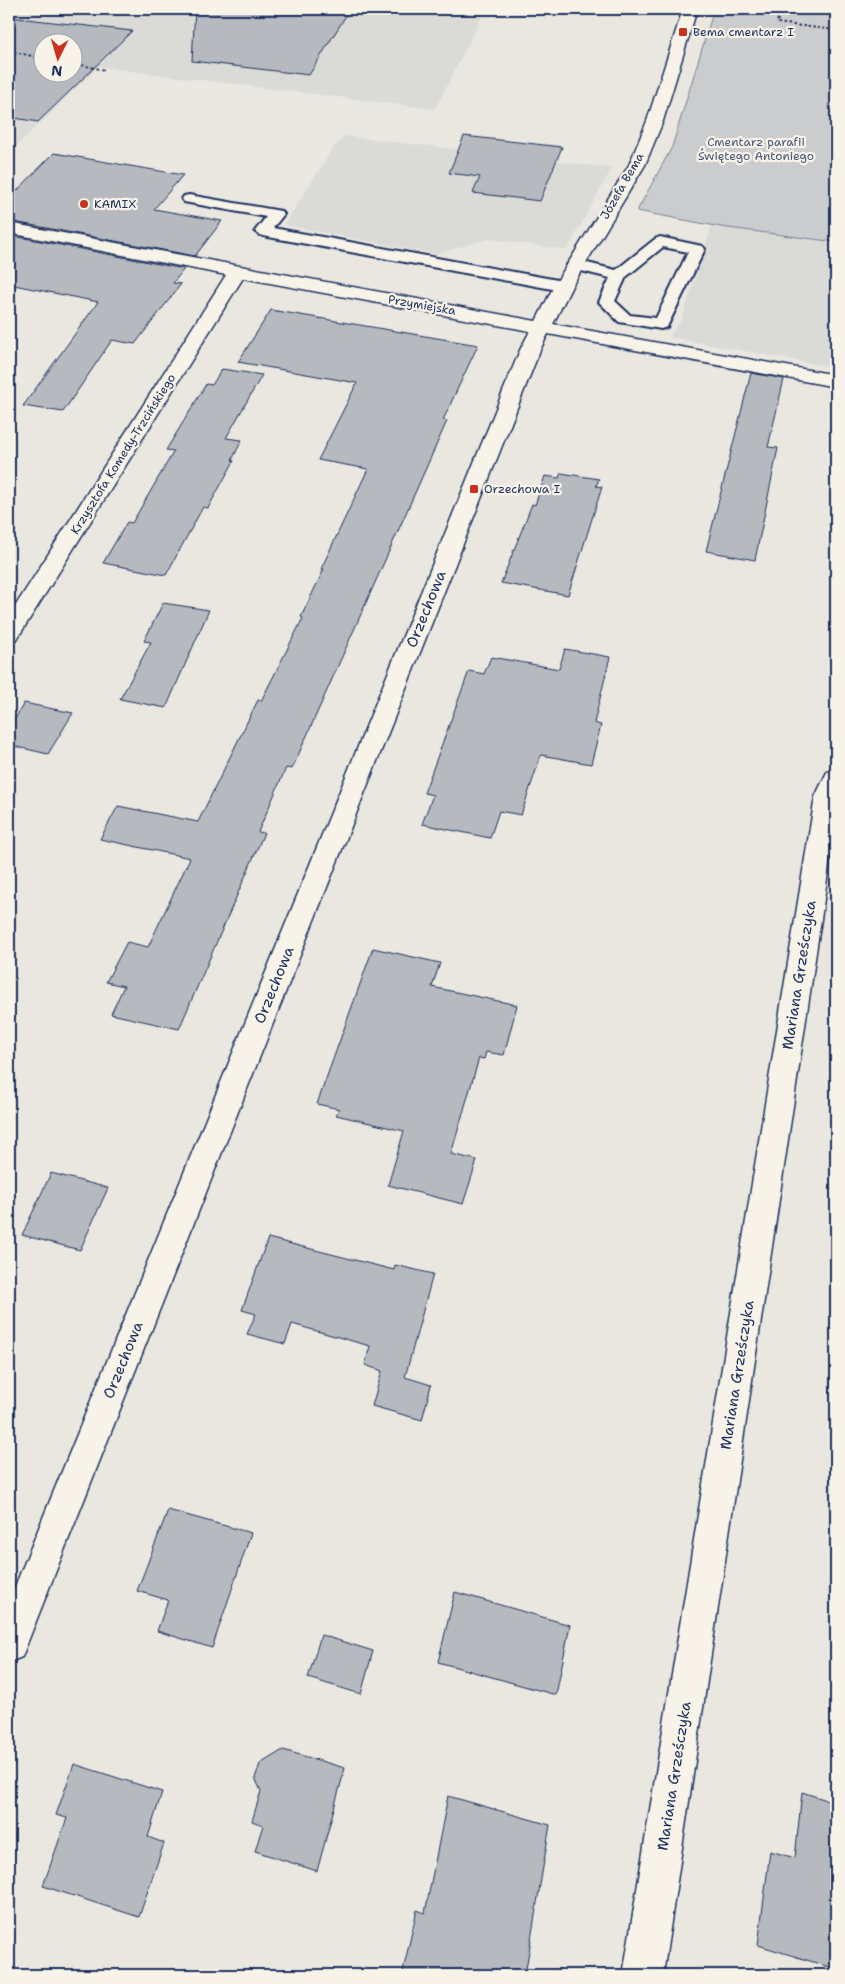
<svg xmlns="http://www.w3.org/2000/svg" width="845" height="1984" viewBox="0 0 845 1984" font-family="'Shantell Sans',sans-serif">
<rect width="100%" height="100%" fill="#eae7e0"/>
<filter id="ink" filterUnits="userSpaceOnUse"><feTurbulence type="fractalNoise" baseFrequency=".02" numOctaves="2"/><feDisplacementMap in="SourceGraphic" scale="10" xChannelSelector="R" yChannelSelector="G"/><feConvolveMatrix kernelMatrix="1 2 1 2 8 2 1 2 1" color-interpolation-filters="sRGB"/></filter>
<g filter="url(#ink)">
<path fill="#dadad6" d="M9,9H486L435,109L115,69L73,61L72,42H42V55L9,49Z
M9,53L42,60V72H72L73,65L95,70L9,153Z
M345,136L612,168L567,250L489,239L435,254L284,225L334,147Z
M712,225L836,243V368L669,337L682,319Z"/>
<path fill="#cbcccd" stroke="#737e96" d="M714,9H836V242L721,227L637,211L672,147Z"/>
<path fill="#b6babf" stroke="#1b2f5e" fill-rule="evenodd" d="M195,9H350L309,75L192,61Z
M9,17L132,31L38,122L9,117ZM42,42H72V72H42Z
M464,136L562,147L540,201L473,193L480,177L449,173Z
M54,153L183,175L154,209L222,221L195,256L9,221V199Z
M9,235L184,269L173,283L181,284L135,344L112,340L63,412L23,406L98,302L9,284Z
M271,310L478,345L443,420L447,421L292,769L286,768L258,832L264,833L179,1029L111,1014L124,986L106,982L127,942L148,947L190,858L100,839L118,806L198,822L258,700L261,701L303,618L301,617L324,569H321L368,469L318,460L357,383L238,362Z
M222,369L262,375L226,438L242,440L232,460L234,461L208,508L203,507L166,575L103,563L127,522L132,523L174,451L166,450L190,411L206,384L212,385Z
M751,373L784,379L768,447L778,448L755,560L706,551Z
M561,473L599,479L596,486L602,487L568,595L501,583L532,504L535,505L545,476L559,478Z
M163,603L209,610L166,708L120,699L151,642L144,641Z
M565,649L610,657L594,723L601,725L591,764L541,755L521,815L499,811L490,838L422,824L433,795L424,793L469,671L484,674L491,657L559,669Z
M24,703L73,713L48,754L9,745V729Z
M373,948L440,963L432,987L517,1005L504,1055L486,1052L484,1059L479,1058L451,1154L477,1160L463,1204L388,1185L404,1131L336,1115L339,1109L317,1104Z
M51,1173L108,1188L80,1250L22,1235Z
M268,1238L394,1270L395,1265L433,1274L405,1377L431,1385L422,1420L372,1406L382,1371L365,1365L370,1346L292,1324L285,1344L247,1334L256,1314L242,1310Z
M168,1510L251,1533L212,1648L157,1631L168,1600L137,1591Z
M455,1592L570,1625L556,1695L438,1662Z
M321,1635L373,1651L361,1694L308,1678Z
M283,1750L345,1768L317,1871L255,1851L263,1825L252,1821L261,1791L255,1778L260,1764Z
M74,1764L162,1792L148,1837L164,1843L139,1917L43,1886L67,1818L56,1815Z
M802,1792L836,1803V1969L758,1945L770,1851L795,1858Z
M448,1796L550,1825L525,1975H402L417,1910L425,1913Z"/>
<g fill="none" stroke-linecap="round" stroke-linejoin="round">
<defs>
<path id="service" d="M189,195L281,211L284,214L273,228L563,281L569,283L571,286L569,289L563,291L263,236L258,234L255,231L266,217L184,202L182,199L184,196Z
M660,237L702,246L705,249L667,327L661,329L619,322L599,302L610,278L569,268L567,265L569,262L575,260L616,270L655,239ZM663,247L688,252L656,318L630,315L615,301L626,277Z"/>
<path id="minor" d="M683,9H697L663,121L645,165L572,286L553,324L836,375V387L548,334L540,350L27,1644L22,1657L9,1662V1601L520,350L530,331L243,278L17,639L9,642V616L226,275L9,233V223L536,321L554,286L629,165L647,121Z
M836,769V819L663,1975H623L815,797L827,772Z"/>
</defs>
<use href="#service" stroke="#1b2f5e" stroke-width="4"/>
<use href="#minor" stroke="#1b2f5e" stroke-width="3"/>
<path stroke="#1b2f5e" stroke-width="2" stroke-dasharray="2.5 2.5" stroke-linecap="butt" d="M780,9L777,23L836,30
M9,51L42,58
M72,63L105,70"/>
<use href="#service" fill="#f7f3e8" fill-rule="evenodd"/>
<use href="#minor" fill="#f7f3e8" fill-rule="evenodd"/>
</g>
</g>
<g fill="#c8321e" stroke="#f7f3e8" stroke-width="2">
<rect x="678" y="27" width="10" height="10" rx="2.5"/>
<circle cx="84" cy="204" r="5"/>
<rect x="469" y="484" width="10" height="10" rx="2.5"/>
</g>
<g text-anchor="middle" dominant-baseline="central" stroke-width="4.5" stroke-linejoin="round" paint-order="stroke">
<g font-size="12" fill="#1b2f5e" stroke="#f7f3e8" text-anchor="start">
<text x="693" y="32">Bema cmentarz I</text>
<text x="94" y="204">KAMIX</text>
<text x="484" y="489">Orzechowa I</text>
</g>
<g font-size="12" fill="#47567a" stroke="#f7f3e8">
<text x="756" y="142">Cmentarz parafii<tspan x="756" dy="14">Świętego Antoniego</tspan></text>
</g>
<g font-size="12" fill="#1b2f5e" stroke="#f7f3e8">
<text transform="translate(622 186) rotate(-60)">Józefa Bema</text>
<text transform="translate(422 305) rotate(10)">Przymiejska</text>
<text transform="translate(123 454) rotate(-58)">Krzysztofa Komedy-Trzcińskiego</text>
</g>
<g font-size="15" fill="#1b2f5e" stroke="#f7f3e8">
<text transform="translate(426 609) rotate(-68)">Orzechowa</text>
<text transform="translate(799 975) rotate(-81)">Mariana Grześczyka</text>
<text transform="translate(274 985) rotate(-68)">Orzechowa</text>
<text transform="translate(123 1360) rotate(-68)">Orzechowa</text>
<text transform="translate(737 1375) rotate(-81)">Mariana Grześczyka</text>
<text transform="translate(674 1776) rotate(-81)">Mariana Grześczyka</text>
</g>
</g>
<rect width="845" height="1984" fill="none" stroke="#f7f3e8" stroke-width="30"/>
<rect x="15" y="15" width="815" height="1954" fill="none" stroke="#1b2f5e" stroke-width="2" filter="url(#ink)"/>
<g transform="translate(58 58) rotate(185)"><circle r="24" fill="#f7f3e8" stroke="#9fa5b1"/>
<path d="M0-4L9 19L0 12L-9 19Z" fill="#c8321e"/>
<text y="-8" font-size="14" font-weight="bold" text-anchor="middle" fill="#1b2f5e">N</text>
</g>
</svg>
